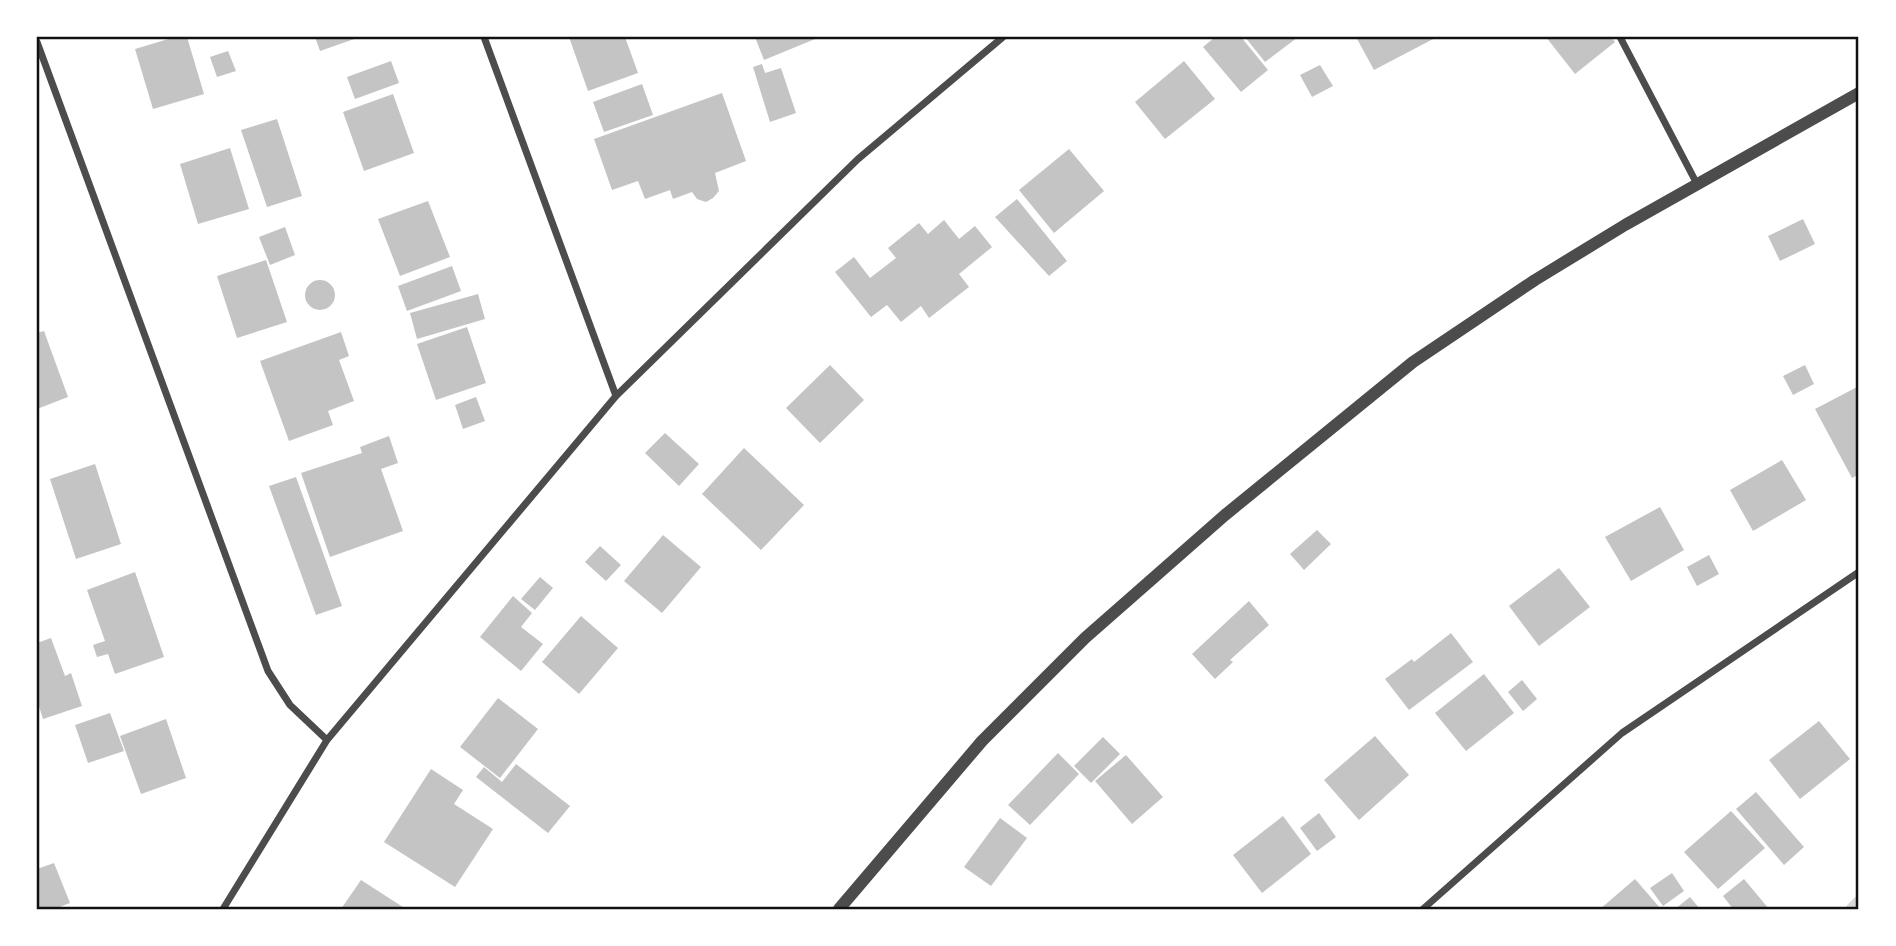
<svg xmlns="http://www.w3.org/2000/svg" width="1896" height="946" viewBox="0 0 1896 946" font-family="'Roboto Condensed',sans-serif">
<rect width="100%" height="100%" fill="#fff"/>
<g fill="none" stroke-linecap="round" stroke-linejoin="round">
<path stroke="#d9d9d9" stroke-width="14" d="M1853,909L1859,903"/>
</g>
<path fill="#c4c4c4" d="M175,37H187L204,94L153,109L135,49Z
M315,37H360L320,51Z
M569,37H625L638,73L588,91Z
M755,37H820L764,60Z
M1215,37H1241L1268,70L1241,92L1203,47Z
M1245,37H1298L1265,62Z
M1356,37H1437L1374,70Z
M1546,37H1611L1615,42L1575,74Z
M228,51L236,71L217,77L210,57Z
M391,61L399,83L355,99L347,77Z
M1184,61L1215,99L1165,139L1135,102Z
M762,64L765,73L781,68L796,113L770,122L753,67Z
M1320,65L1333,86L1312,97L1300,75Z
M642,84L653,115L604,132L593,102Z
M722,93L746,161L715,173L719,191L713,198L706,202L697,199L692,192L673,199L670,190L645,199L638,181L612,190L594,139Z
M393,94L414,153L364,171L343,112Z
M277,119L302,196L267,207L241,130Z
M230,148L249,209L198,224L180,164Z
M1069,149L1104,191L1054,233L1019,190Z
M1017,199L1067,261L1049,276L995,217Z
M428,201L450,257L400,276L378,219Z
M1803,219L1815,244L1780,261L1768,236Z
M944,220L959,239L975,226L992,247L959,274L969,287L929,318L921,306L901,322L887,305L871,317L835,272L854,257L870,278L896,258L888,248L919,223L928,234Z
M285,227L295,255L270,265L259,237Z
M266,260L287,322L237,338L217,276Z
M452,266L461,291L407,311L398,286Z
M305 295a15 15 0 1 1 30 0a15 15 0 1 1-30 0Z
M478,294L485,319L417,339L410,313Z
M467,327L486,383L436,400L417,344Z
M44,331L68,397L37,409V333Z
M341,332L349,356L339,360L354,401L328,411L333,425L289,441L260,361Z
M830,365L864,400L820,443L786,408Z
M1805,365L1814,384L1793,395L1783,376Z
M1859,386V474L1852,478L1815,409Z
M476,397L485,421L463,429L455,405Z
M665,433L699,464L679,486L645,453Z
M389,436L398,463L381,469L403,531L330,557L301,473L362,453L360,447Z
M744,448L804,505L761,550L702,494Z
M1782,460L1806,500L1753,531L1730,490Z
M95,464L121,544L76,559L50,479Z
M296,477L342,606L316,615L269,486Z
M1660,507L1684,550L1631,581L1605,537Z
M1317,530L1331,544L1304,570L1290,554Z
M663,535L701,567L662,613L624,581Z
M600,546L621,565L606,581L585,562Z
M1709,555L1719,574L1697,586L1687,567Z
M1559,568L1590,607L1539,646L1509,606Z
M135,572L164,657L115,674L108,654L97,657L93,645L105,641L87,590Z
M540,577L553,588L535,610L521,599Z
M513,596L532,613L521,627L543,644L521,671L480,637Z
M1249,601L1269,625L1230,660L1233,662L1215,679L1192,654Z
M581,616L618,648L579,694L542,662Z
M1451,633L1473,662L1409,710L1385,679L1412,659L1414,662Z
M51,638L65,676L71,673L82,706L43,719L37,700V643Z
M1484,674L1514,713L1466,751L1435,713Z
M1522,680L1537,699L1523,711L1508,692Z
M498,698L538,729L500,778L460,747Z
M110,713L124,751L88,763L75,725Z
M166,719L186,778L141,794L120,736Z
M1819,721L1850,759L1800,799L1769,760Z
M1375,736L1409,775L1359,820L1324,780Z
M1103,737L1120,754L1091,783L1074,766Z
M1058,753L1079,774L1030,825L1008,805Z
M1126,755L1163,797L1132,824L1095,781Z
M516,764L570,806L548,833L476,777L484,767L502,782Z
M431,769L463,790L454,804L493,829L455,887L384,842Z
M1756,792L1804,847L1784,865L1736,809Z
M1731,811L1765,848L1718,889L1684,852Z
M1319,813L1336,837L1317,851L1300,828Z
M1283,816L1311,854L1262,893L1233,855Z
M1000,818L1027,838L991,886L964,867Z
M54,863L70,903L54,909H37V869Z
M1672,873L1684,891L1663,906L1650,888Z
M1635,879L1661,909H1600Z
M1744,879L1769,909H1733L1723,896Z
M361,880L406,909H341Z
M1690,897L1700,909H1675Z"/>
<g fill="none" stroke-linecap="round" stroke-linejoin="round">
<path stroke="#4c4c4c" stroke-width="7" d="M484,37L616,396
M1620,37L1697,184
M37,42L268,671L290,705L327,740
M223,909L327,740L616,396L858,159L1003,37
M1423,909L1622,733L1859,572"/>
<path stroke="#4c4c4c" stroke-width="12" d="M839,909L982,741L1085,638L1225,515L1413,362L1535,280L1625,225L1859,93"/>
</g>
<rect width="1896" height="946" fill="none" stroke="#ffffff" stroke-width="77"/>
<rect x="38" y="38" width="1819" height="870" fill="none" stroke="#111" stroke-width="2.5"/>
</svg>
